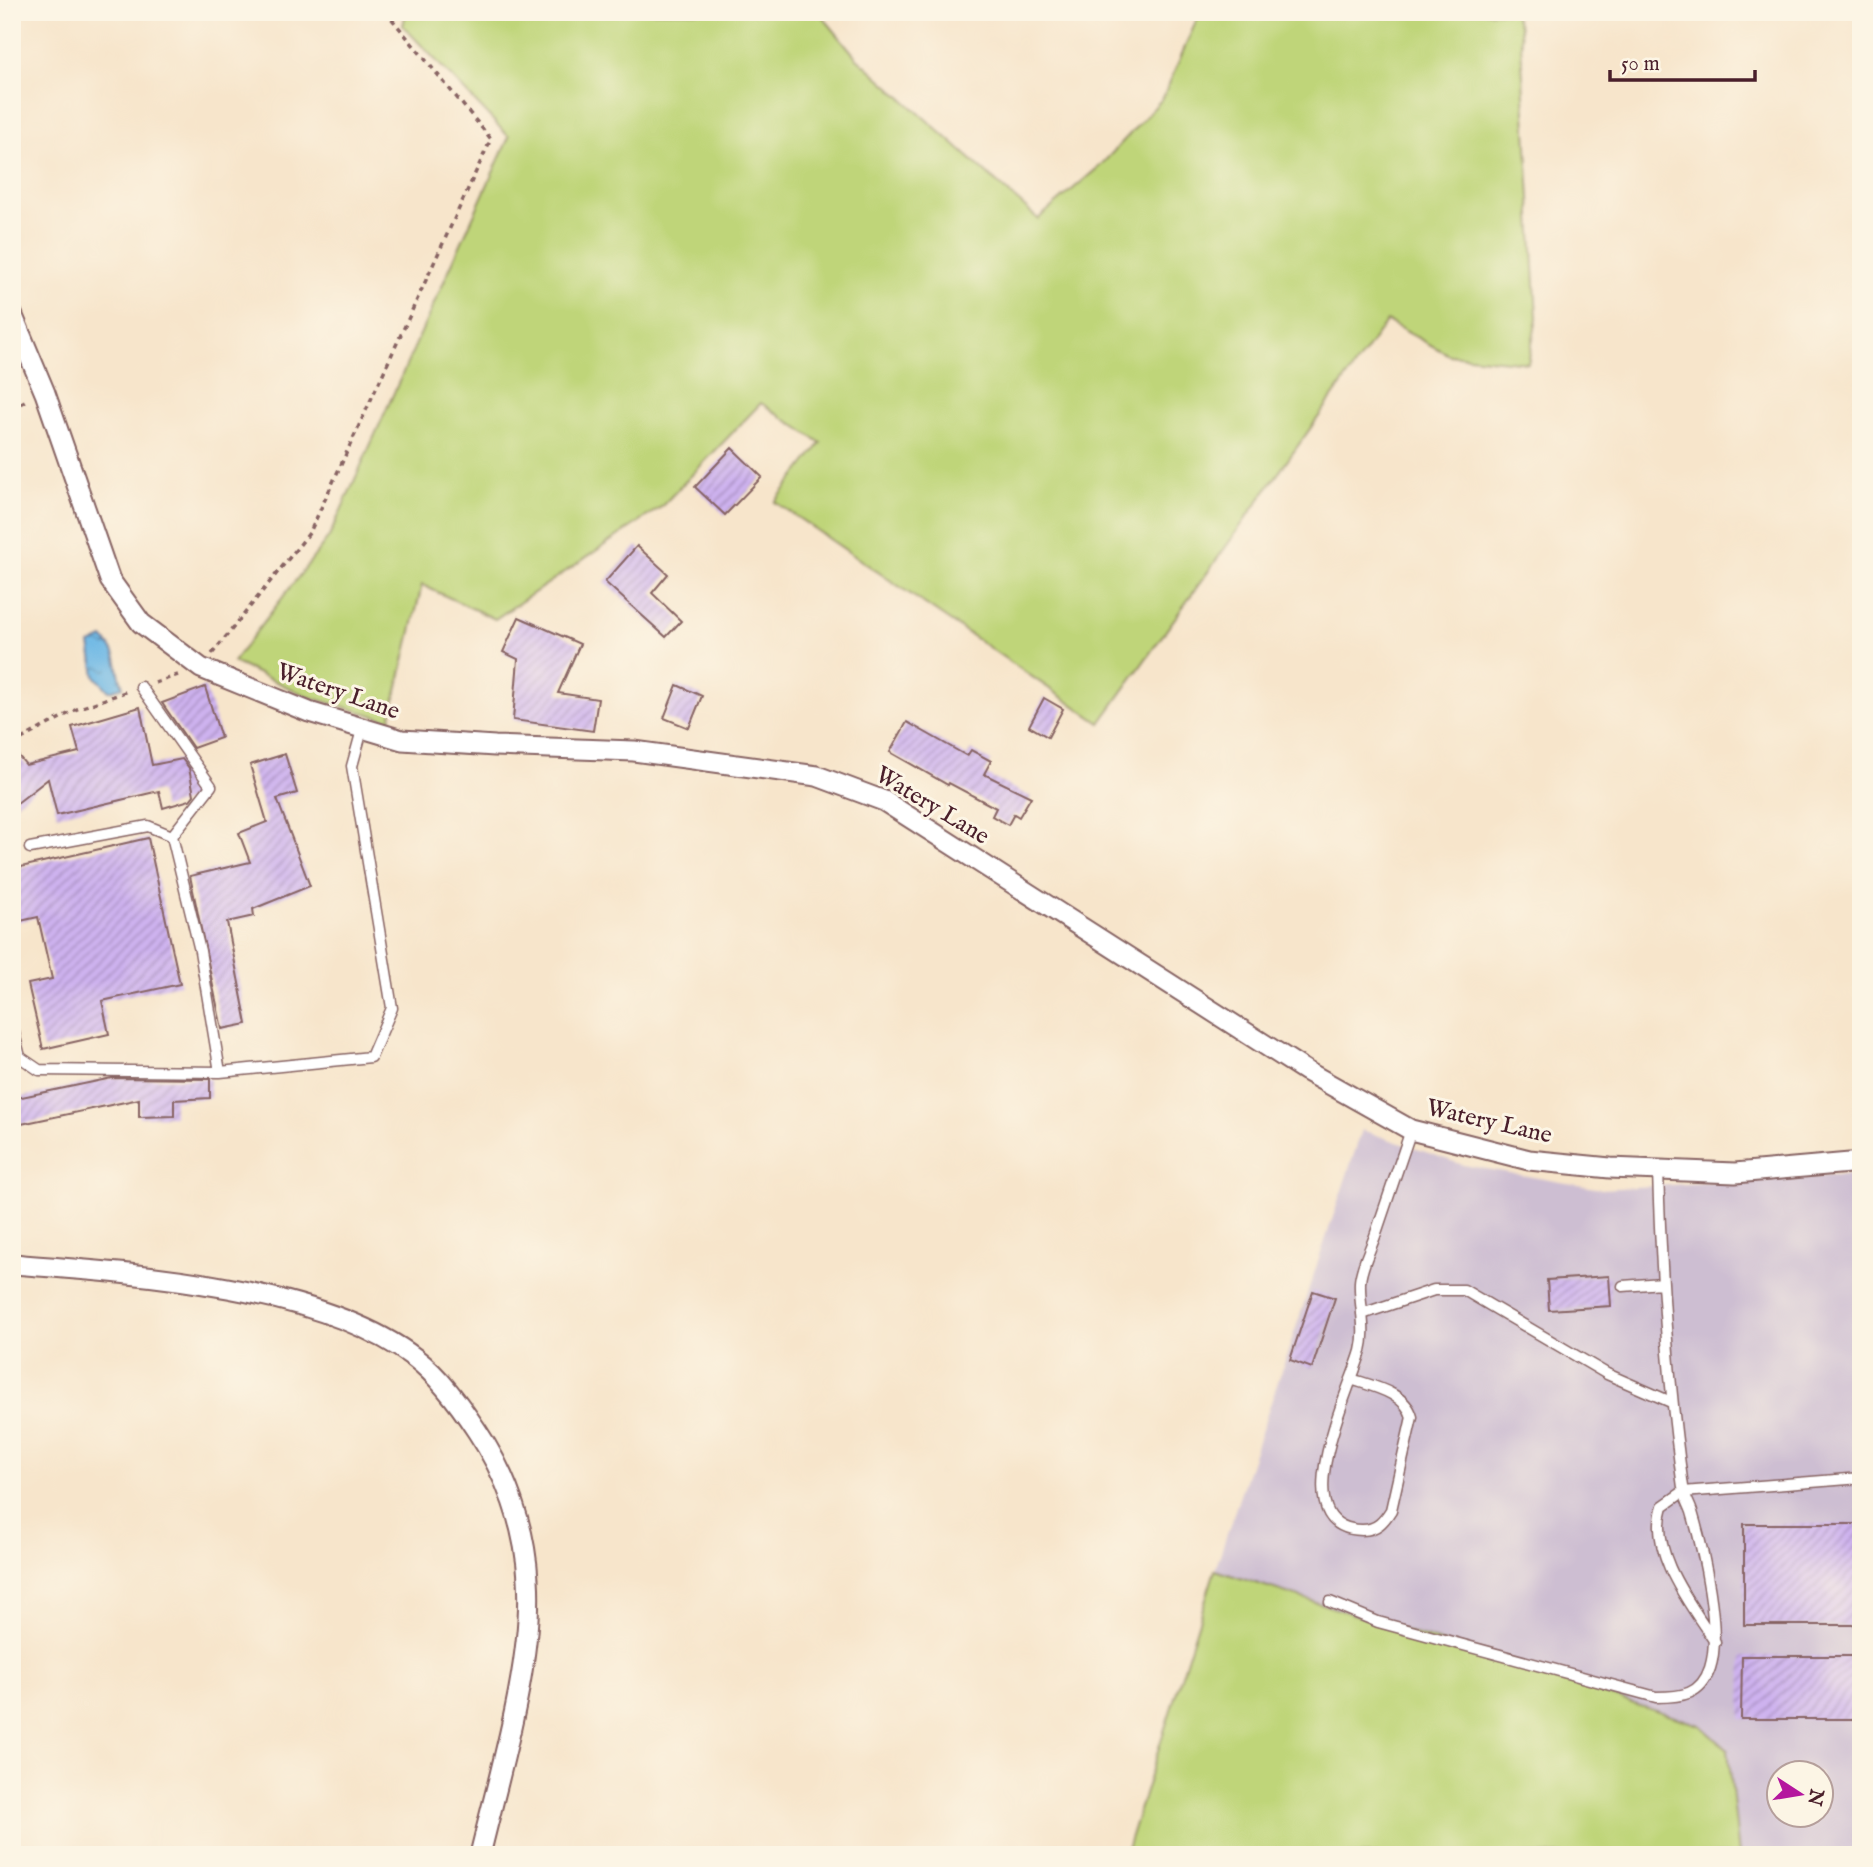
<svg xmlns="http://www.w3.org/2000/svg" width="1873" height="1867" viewBox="0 0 1873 1867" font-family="'IM FELL English',serif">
<defs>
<pattern id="water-ripples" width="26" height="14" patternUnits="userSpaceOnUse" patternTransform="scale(1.75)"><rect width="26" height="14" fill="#6cb7e5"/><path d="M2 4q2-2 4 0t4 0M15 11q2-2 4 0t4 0" fill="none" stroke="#5b94ba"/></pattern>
<pattern id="building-hatch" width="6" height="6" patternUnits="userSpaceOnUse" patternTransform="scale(1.75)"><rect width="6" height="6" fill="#ceb2ef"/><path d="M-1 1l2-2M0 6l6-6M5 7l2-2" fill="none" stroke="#a990c2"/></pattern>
</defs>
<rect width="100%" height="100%" fill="#fcf5e5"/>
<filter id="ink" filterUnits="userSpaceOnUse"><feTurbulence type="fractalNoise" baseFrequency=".0143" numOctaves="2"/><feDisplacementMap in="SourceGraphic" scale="14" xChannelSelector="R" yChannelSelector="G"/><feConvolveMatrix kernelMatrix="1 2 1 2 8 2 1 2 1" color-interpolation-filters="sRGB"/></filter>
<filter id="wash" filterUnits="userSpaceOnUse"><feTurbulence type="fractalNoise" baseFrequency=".00686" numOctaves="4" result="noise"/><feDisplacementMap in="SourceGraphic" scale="28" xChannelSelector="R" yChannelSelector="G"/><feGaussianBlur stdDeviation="1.57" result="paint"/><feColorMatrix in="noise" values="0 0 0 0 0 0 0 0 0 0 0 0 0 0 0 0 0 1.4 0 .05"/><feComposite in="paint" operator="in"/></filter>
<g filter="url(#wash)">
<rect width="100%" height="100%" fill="#f7e5cb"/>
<path fill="#cdbed2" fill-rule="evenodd" d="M1362,1130L1463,1165L1601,1189L1861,1174V1855H1739L1728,1750L1700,1725L1215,1570ZM1778,1772H1820V1814H1778Z"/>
<path fill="#bfd579" stroke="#847a52" stroke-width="2" d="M406,12H819L856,57L1038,219L1101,165L1163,98L1200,12H1513L1520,27L1537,318L1528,363L1449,355L1387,321L1100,723L775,502L821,443L761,403L661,507L495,619L422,585L390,720L309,697L233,662L329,537L509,137L403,26Z
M1215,1570L1700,1725L1728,1750L1739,1855H1125Z"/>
<path fill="url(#water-ripples)" stroke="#5b6b88" stroke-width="2" d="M103,638C122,658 114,663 123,687L109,691L95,676L90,644Z"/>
<g id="blocks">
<path fill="url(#building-hatch)" d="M732,448L762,477L725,515L695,487Z
M637,546L668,574L652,593L681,621L666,637L605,582Z
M519,617L580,644L558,693L598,699L593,731L513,720L518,659L503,652Z
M677,685L702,696L689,728L664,718Z
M205,687L221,738L193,748L162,703Z
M1044,698L1063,709L1048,737L1029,726Z
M140,707L152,765L182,759L189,768L194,795L190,800L163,808L159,791L57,815L48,779L12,807V748L26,765L79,752L72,727Z
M907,722L967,756L971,750L991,761L984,774L1031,797L1019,817L1014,814L1008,825L992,816L996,808L949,783L948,785L890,752Z
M285,754L297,793L277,799L310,886L253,909L254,916L227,922L247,1024L222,1029L190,876L250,862L239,833L267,822L250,765Z
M148,838L180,984L102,1001L109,1034L43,1049L28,984L52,979L38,917L12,923V869Z
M112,1078L210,1079V1098L174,1100V1116L139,1117V1099L12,1126V1099Z
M1609,1276L1611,1306L1549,1310L1547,1280Z
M1313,1291L1335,1298L1312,1368L1290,1360Z
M1744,1524H1861V1625H1744Z
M1742,1656H1861V1719H1741Z"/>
</g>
</g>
<g filter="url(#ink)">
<use href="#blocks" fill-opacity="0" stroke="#876463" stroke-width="2"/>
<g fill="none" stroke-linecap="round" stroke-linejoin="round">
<defs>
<path id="service" d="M141,687L211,786L172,836
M30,848L148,826L172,836L200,951L220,1072L371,1057L392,1008L352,766L362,730
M12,1025L20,1057L39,1070L220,1072
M1623,1286L1662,1283
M1362,1314L1434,1290H1464L1607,1374L1671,1402
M1351,1379C1372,1386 1406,1393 1412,1417L1391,1510C1384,1521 1377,1530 1362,1530C1281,1529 1350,1390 1361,1351C1367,1328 1359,1305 1360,1282C1361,1267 1370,1250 1375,1236C1387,1201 1399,1165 1411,1130
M1330,1602L1378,1622L1656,1697C1682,1697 1701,1695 1710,1668C1722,1632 1703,1549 1692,1512C1689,1503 1684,1496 1683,1487C1668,1381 1661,1277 1658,1170
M1715,1642C1691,1605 1648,1552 1663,1506L1683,1492L1861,1478"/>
<path id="minor" d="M12,314L45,393L110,580L141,623L201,668L309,712L402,740L495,746L634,751L817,776L884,801L1306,1071L1411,1130L1529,1160L1610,1168L1735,1173L1861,1162
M12,1264C131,1273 319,1285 415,1358C440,1377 460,1405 477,1431C506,1474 525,1526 528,1579C534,1660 499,1775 480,1855"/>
</defs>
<use href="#service" stroke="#876463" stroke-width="13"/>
<use href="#minor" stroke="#876463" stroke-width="23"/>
<path stroke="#876463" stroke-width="3.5" stroke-dasharray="5 5" stroke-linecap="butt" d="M12,409L28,399
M212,654L310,532L491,139L386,12
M155,683L178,675
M12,744L77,709L128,691
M12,1231H15"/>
<use href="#service" stroke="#fff" stroke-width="10"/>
<use href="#minor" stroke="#fff" stroke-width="19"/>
</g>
</g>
<g text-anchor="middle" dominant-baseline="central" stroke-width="6" stroke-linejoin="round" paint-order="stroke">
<g font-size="24" fill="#4a1f2b" stroke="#fcf5e5">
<text transform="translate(338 692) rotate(19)">Watery Lane</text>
<text transform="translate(932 806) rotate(31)">Watery Lane</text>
<text transform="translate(1489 1122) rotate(13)">Watery Lane</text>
</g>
</g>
<rect width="1873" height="1867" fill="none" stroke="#fcf5e5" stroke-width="42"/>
<g transform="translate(1800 1794) rotate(102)"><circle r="33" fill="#fcf5e5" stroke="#b59f9b" stroke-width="2"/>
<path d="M0-5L12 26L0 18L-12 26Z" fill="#b5179e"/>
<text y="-10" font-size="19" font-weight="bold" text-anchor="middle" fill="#4a1f2b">N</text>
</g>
<path d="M1610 70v10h145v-10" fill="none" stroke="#4a1f2b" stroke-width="3.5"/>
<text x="1621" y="70" font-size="21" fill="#4a1f2b" stroke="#fcf5e5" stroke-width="5" paint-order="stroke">50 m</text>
</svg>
